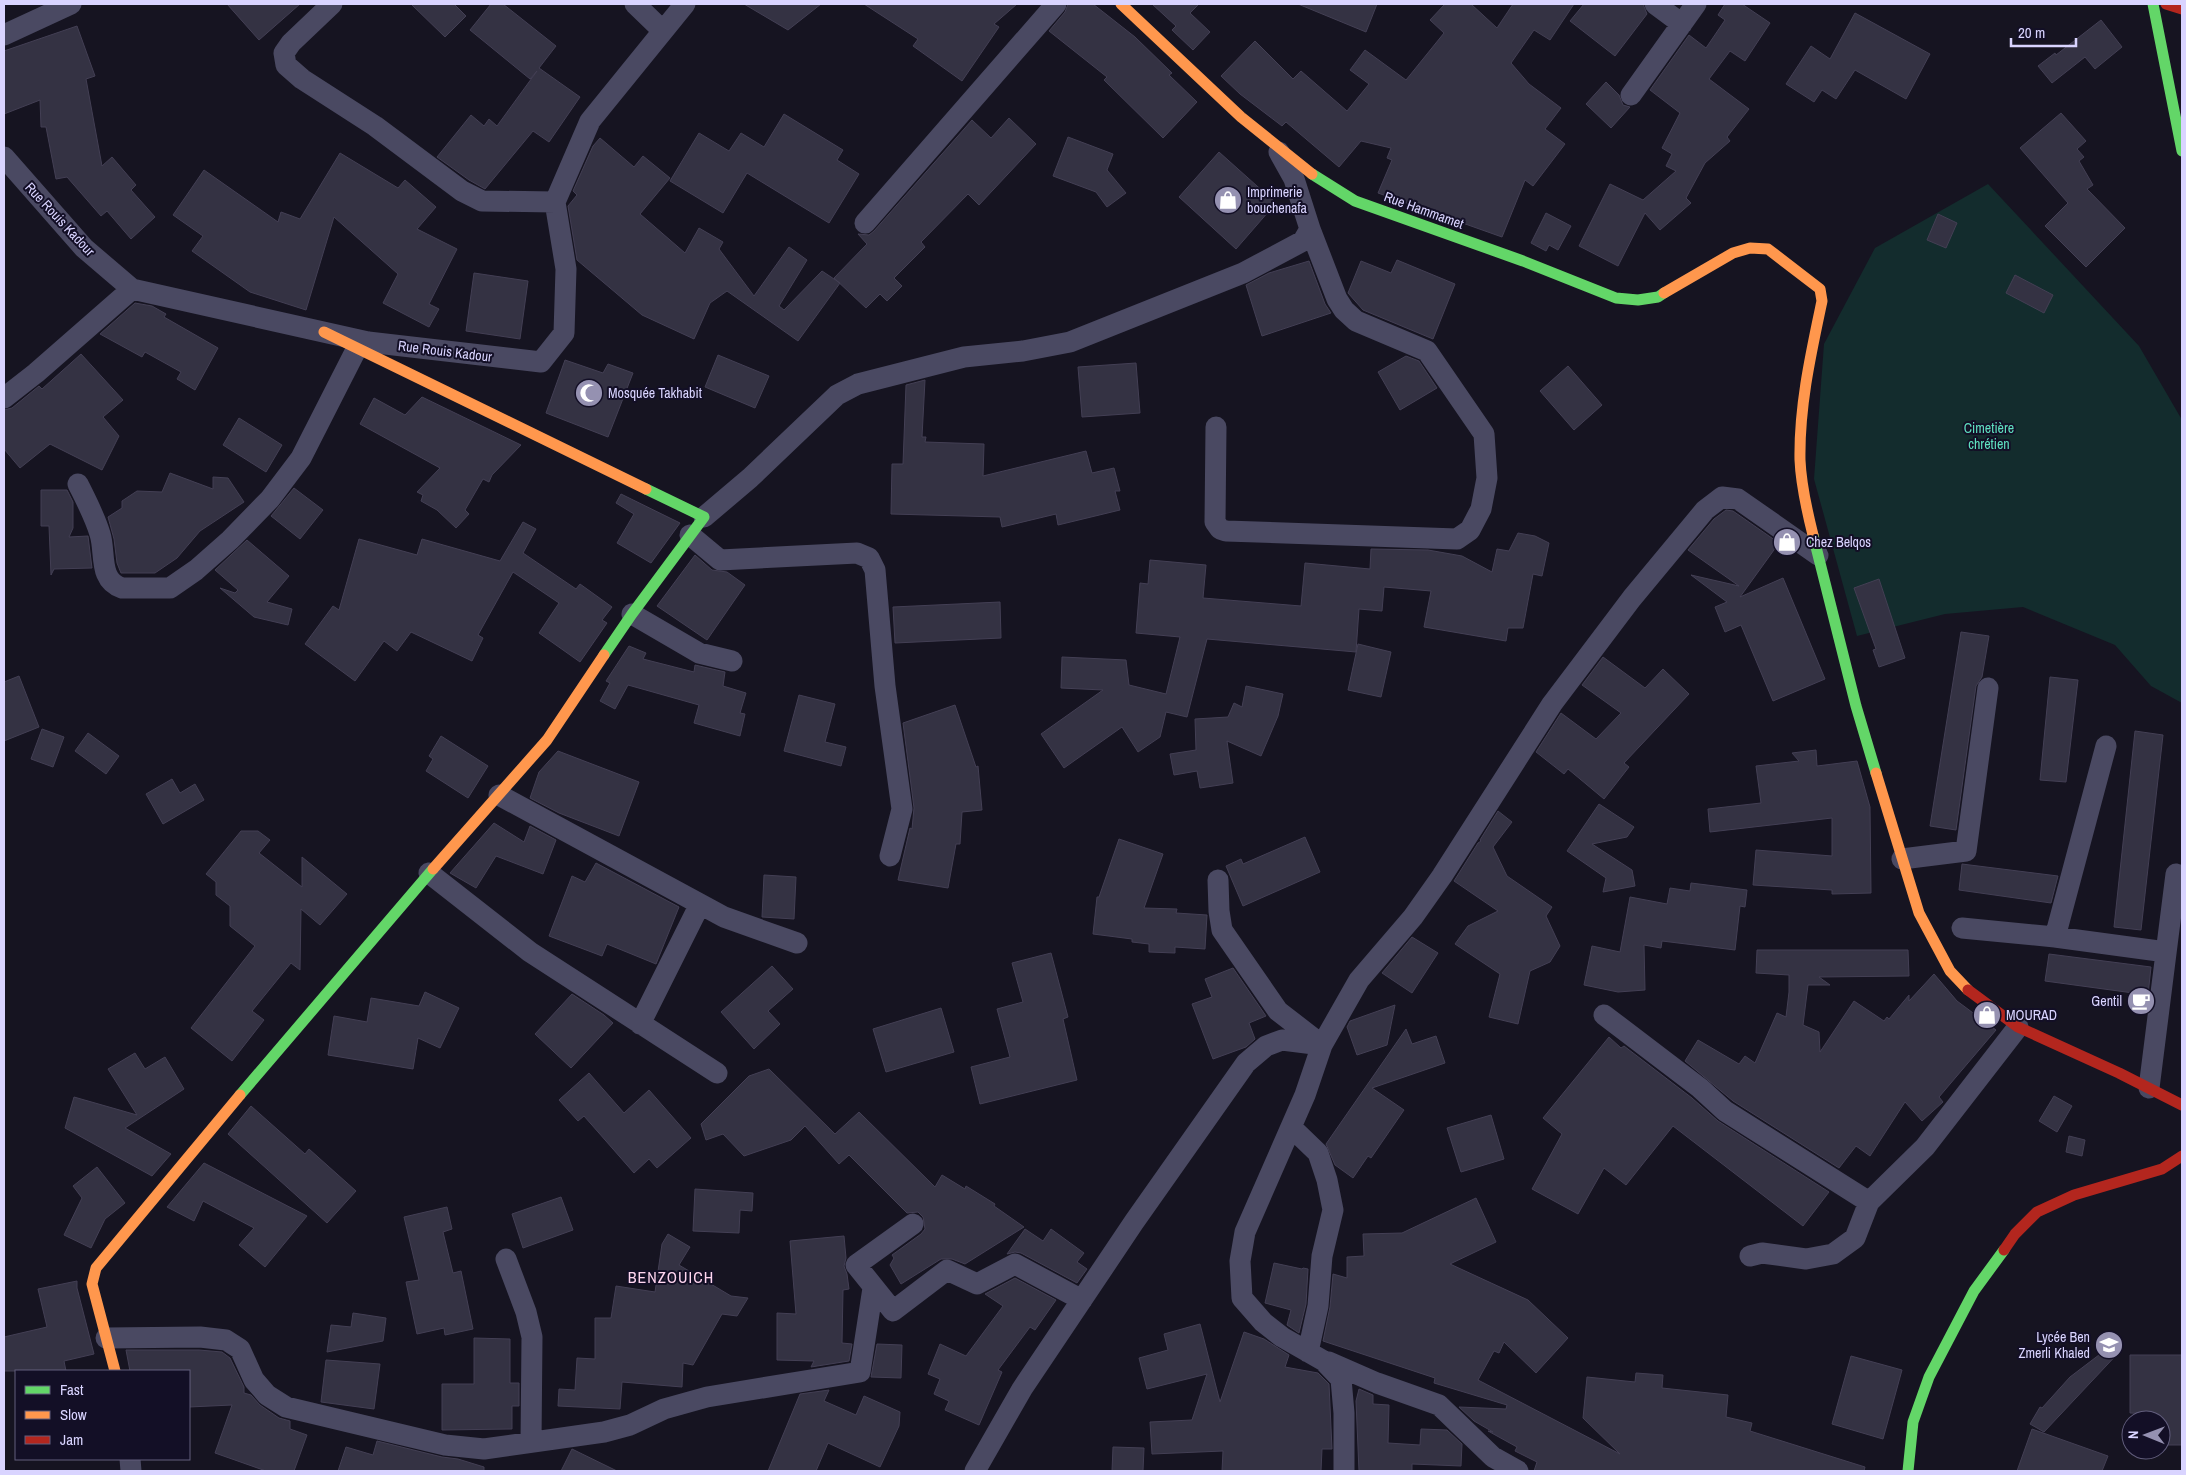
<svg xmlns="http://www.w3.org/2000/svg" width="2186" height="1475" viewBox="0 0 2186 1475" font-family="'Archivo Narrow',sans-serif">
<rect width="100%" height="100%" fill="#161421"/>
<path fill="#132c2d" d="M1988,184L2139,346L2182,420V703L2151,686L2115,645L2023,607L1945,614L1857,636L1814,479L1824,344L1875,248Z"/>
<path fill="#343243" stroke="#433f54" d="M227,4H300L259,40Z
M411,4H454L466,16L445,37Z
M491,4H503L556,46L539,68L580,97L549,142L533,131L485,189L469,180L437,157L471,115L484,126L489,119L497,126L537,71L530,79L470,30Z
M744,4H821L788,30Z
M864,4H1017L994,24L999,27L962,81L913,46L918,39Z
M1068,4H1093L1135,37L1172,73L1169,75L1197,102L1163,138L1104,80L1107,77L1049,31L1065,12Z
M1152,4H1199L1190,13L1210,32L1193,50L1172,30L1176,26Z
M1298,4H1377L1366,32Z
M1445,4H1471L1497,28L1513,4H1574L1550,40L1534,30L1511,63L1529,84L1561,108L1545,129L1565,144L1533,186L1525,180L1502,237L1378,193L1392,160L1387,158L1391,148L1361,141L1339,167L1286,122L1282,126L1240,94L1221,76L1255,41L1293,79L1301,71L1347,111L1369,84L1350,70L1365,50L1406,80L1444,33L1430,20Z
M1584,4H1643L1647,14L1615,56L1570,21Z
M1725,4H1742L1770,23L1745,61L1730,51L1709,79L1749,109L1727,137L1730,141L1705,163L1686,198L1691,203L1660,230L1645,213L1618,266L1579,246L1610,184L1643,200L1676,171L1666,166L1672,154L1662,148L1680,113L1650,90L1689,35L1706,48L1725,20L1718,15Z
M1855,13L1930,54L1906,99L1855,70L1836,99L1822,90L1814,102L1786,84L1811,46L1830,59Z
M2101,20L2122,47L2095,69L2085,57L2052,83L2038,66L2055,53L2056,55Z
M77,26L95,76L86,79L102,166L112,157L136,185L131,190L155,217L131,239L107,211L101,216L67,177L56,179L46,127H41L40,100L4,114V51Z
M1606,82L1619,95L1623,105L1630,107L1611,128L1586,104Z
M2061,113L2086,141L2077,149L2084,157L2079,161L2093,185L2087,189L2125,228L2086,267L2045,226L2068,203L2020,148Z
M784,114L843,150L837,160L859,174L829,223L747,173L723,213L670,181L699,133L729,151L741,133L764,147Z
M1009,118L1036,144L979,205L968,194L921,242L925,247L894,278L902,286L887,301L880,294L866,308L834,278L867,244L858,234L869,235L874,231L972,120L991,138Z
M1068,137L1113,154L1107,170L1126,193L1107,207L1096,192L1053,176Z
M600,138L634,167L643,156L670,178L640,214L685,253L699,228L723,242L719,249L754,296L789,247L807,260L779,306L784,310L822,271L840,283L798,341L727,291L710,303L694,339L642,315L577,260L568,206L577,195L573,191L593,146Z
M1219,152L1276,203L1236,249L1179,197Z
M340,153L398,188L405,180L436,207L417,229L457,249L429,304L439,309L429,327L383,303L398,274L334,217L306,310L250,292L192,251L203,236L173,215L204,170L278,222L281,212L300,219Z
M1546,213L1571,226L1558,250L1549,245L1546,251L1531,243Z
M1938,214L1957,223L1946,248L1927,240Z
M1397,260L1455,284L1433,339L1363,310L1348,293L1361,261L1391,273Z
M1309,261L1325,304L1331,313L1262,336L1246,285L1269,273Z
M474,273L528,281L520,339L466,331Z
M2015,275L2053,295L2044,313L2006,293Z
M135,303L152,306L166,314L164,317L218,348L195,390L177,379L181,372L145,352L142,357L100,334Z
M81,354L123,400L103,417L119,436L102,470L50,444L20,468L4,449V410L12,408L39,386L42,389Z
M718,355L769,376L755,408L705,387Z
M1406,356L1419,361L1437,388L1400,410L1378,372Z
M565,360L603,373L608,364L633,373L608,437L546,413Z
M1136,363L1140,413L1082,417L1078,367Z
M1568,366L1602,405L1574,430L1540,391Z
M925,380L922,437H926L925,442L984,444L983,476L1086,451L1092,473L1114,468L1120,491H1115L1120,510L1058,525L1056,514L1002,527L1000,517L891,514L892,464H903L906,385Z
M422,397L521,445L492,475L489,482L483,479L465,510L469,514L456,528L437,510L421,501L423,495L417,492L440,468L360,424L374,398L405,415Z
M239,418L282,445L266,472L223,445Z
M170,473L213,489V477L228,478L244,502L200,531L177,558L155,573H121L117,563L114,539L108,517L122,508V501L137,491L162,492Z
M294,488L323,510L300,539L271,516Z
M41,490H67L73,502V528L69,537L88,536L92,568L54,569L51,575L49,526H41Z
M621,494L680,523L651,563L617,543L634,514L616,503Z
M1726,510L1733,511L1779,543L1740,597L1783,578L1825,679L1773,701L1741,625L1725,632L1715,607L1727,602L1691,575L1739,586L1688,550L1714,519Z
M523,522L536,529L523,553L576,589L580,584L612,607L602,620L607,623L580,662L539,633L559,603L513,572L478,635L483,638L472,661L411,632L397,651L384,641L355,681L305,644L333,606L339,610L359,539L417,555L422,539L500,561Z
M1518,533L1535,536L1549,543L1542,576L1533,574L1523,628H1508L1506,641L1424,627L1431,591L1384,587L1382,611L1359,609L1356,652L1207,639L1187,717L1166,712L1160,737L1138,752L1122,727L1064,768L1041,734L1103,690L1061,688L1062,657L1126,660L1129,685L1166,694L1180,637L1136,633L1140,583L1148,584L1150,560L1206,565L1203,598L1301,606L1305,563L1370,569L1371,549L1428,550L1462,556L1492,572L1497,549L1509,551Z
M247,540L289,576L267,602L292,609L288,625L254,617L220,588L235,593L238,590L215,570Z
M695,555L712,570L727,572L745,585L707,640L657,606Z
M1879,579L1905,658L1879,667L1873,650L1876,649L1854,588Z
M1000,602L1001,638L895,643L893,607Z
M1961,632L1989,636L1982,677L1976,686L1956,830L1930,826Z
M1358,644L1391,652L1381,697L1348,690Z
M629,646L646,653L643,659L694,672L695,665L725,672L723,686L746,693L740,713L745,714L740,736L694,723L699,705L628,685L615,709L600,701L610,683L606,681Z
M1603,657L1645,688L1663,669L1689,694L1624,763L1629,767L1604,799L1568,769L1564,774L1536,752L1561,713L1596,739L1621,713L1582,685Z
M19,676L39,727L4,741V682Z
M2050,677L2078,680L2066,782L2040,780Z
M1246,686L1283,694L1278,716L1261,756L1227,741L1233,783L1200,788L1197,771L1174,775L1170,754L1196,750L1195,719L1228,717L1234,703L1242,707Z
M799,695L835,704L825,742L846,747L841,766L784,751Z
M955,705L976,767L978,766L982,810L962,812L960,844H956L948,888L898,880L910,828L912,829L914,808L903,723Z
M42,729L64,737L53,767L31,759Z
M2135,731L2163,735L2141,930L2114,927Z
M88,733L119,756L106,774L75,751Z
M441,736L488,766L468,798L426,771L433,759L429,756Z
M1816,750L1817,766L1857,761L1870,807L1871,893L1832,894V890L1753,885L1756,850L1832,856V818L1710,832L1708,809L1761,803L1756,766L1799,761L1792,753Z
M558,751L639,782L619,836L559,813L530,798L539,772Z
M172,779L180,793L195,784L204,800L163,824L146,794Z
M1599,804L1634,827L1627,837L1592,844L1632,870L1635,886L1603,892L1606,878L1567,851Z
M1498,811L1512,822L1493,847L1507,876L1552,907L1546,916L1560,946L1550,962L1530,971L1518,1024L1489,1017L1500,974L1455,944L1468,926L1498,911L1454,881L1478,843L1481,841L1480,840Z
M494,823L524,842L530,826L556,840L543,874L496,856L476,888L450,873Z
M241,831H258L270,840L259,853L302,887V857L347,894L320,925L301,909L300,970L291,963L252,1011L264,1020L232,1061L191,1028L255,946L230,926V906L216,895V882L206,874Z
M1305,837L1320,872L1243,906L1226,866L1241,859L1243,864Z
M1119,839L1163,854L1144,908L1177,909L1176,913L1207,915L1205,949L1175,947V953L1149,952V944L1132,942V939L1093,934L1097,897H1099Z
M596,863L679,907L656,964L607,944L602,956L549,936L572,876L585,882Z
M1962,864L2058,876L2051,903L1959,890Z
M764,875L796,877L794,919L762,917Z
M1691,883L1747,890L1745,907L1740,906L1735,950L1662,941L1661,948L1644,945L1645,990L1618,992L1584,985L1592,946L1620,952L1630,897L1667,904L1670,888L1690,891Z
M1412,937L1438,953L1412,993L1382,973Z
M1757,950H1908L1909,976L1819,977L1830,985H1808L1803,1025L1819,1032L1820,1052L1854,1001L1884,1021L1887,1017L1889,1019L1909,995V1001L1934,974L1957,1001L1996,1030L1939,1097L1943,1102L1922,1121L1905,1102L1870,1156L1856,1146L1839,1168L1733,1101L1685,1061L1698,1040L1739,1064L1745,1056L1755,1063L1777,1013L1786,1017L1789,992V975L1756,973Z
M1051,953L1068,1017L1063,1019L1077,1080L980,1104L971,1067L1010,1057L997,1009L1023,1002L1012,963Z
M2049,954L2151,967L2148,995L2045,981Z
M772,966L793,989L768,1011L780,1024L754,1049L721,1012Z
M1233,968L1266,1016L1249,1023L1255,1039L1246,1047L1213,1059L1192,1004L1212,997L1205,979Z
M425,992L459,1008L440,1048L418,1038L413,1069L328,1055L334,1016L367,1022L371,998L419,1006Z
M572,994L604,1015L613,1023L571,1068L535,1034Z
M1395,1005L1387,1045L1357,1055L1347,1027L1350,1021Z
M941,1008L954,1052L886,1072L873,1029Z
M1406,1029L1412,1044L1436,1036L1445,1063L1372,1088L1404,1110L1371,1158L1368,1156L1353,1178L1335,1165L1326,1144Z
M1609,1037L1621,1048L1624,1046L1692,1098L1718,1121L1829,1192L1803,1226L1673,1126L1626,1185L1604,1168L1578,1214L1532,1189L1562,1134L1543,1118Z
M135,1053L145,1069L165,1057L184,1089L125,1128L171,1154L152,1176L65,1128L74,1097L137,1115L108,1069Z
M769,1069L835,1134L859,1112L935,1187L942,1175L965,1189L966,1186L995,1204L994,1206L1024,1227L965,1264L952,1259H941L901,1284L890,1265L894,1258L892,1255L921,1234L925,1229L923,1217L918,1212L907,1213L849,1155L839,1164L805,1126L791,1140L744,1156L723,1134L706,1140L701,1124L749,1076Z
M589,1073L624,1113L649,1090L691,1138L657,1168L649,1159L634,1173L584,1116L578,1121L559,1100Z
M2054,1096L2072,1106L2057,1132L2039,1121Z
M251,1106L305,1154L309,1149L356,1191L327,1223L228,1134Z
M1491,1115L1504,1159L1461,1172L1447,1128Z
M2069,1136L2085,1140L2082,1156L2066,1152Z
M204,1163L307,1216L265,1267L239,1245L254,1228L203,1201L194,1221L167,1207Z
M97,1167L125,1203L105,1219L91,1248L64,1235L82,1198L73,1186Z
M695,1189L753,1193L752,1211L740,1210L739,1233L693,1231Z
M561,1197L573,1230L523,1248L512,1214Z
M1476,1198L1496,1242L1450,1264L1528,1300L1568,1338L1536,1373L1504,1342L1499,1353L1494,1351L1478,1380L1620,1454L1583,1418L1587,1377L1635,1382L1636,1373L1663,1375L1662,1388L1728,1395L1726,1417L1752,1423L1750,1431L1865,1467L1864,1471H1534L1537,1462L1515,1451L1517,1447L1488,1431L1493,1432L1474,1421L1459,1407L1506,1409L1507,1405L1434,1383L1435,1378L1323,1341L1330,1307L1333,1274L1347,1278V1257L1364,1256L1363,1234L1402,1233Z
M447,1207L452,1229L443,1232L453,1273L461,1271L473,1329L445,1335L444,1328L417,1334L406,1282L419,1280L404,1217Z
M1025,1229L1043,1241L1051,1229L1084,1253L1077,1262L1087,1269L1077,1283L1021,1253L1015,1252L1007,1254Z
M668,1234L690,1247L679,1265L731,1296L748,1298L737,1316L722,1314L693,1365L683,1363L682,1387L622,1382L620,1409L558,1406L559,1389L575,1390L577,1358L595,1359V1318H611L616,1286L655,1292L662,1244Z
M844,1236L846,1258L844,1266L847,1274L849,1289L843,1290L842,1343L852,1344L849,1361L811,1367L814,1361L777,1360V1313L796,1314L790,1241Z
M1274,1263L1302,1269L1303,1268L1308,1269L1306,1304L1299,1333L1287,1325L1291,1310L1265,1303Z
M1015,1278L1056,1300L1035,1330L1030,1327L998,1370L1002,1372L979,1425L945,1410L949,1401L934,1394L940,1379L928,1374L940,1344L966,1356L1003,1306L985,1294Z
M77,1281V1288L94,1354L64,1361L66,1371H4V1337L47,1327L38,1289Z
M353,1313L386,1318L383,1341L327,1352L331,1325L351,1327Z
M1200,1324L1220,1402L1244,1332L1264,1339L1289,1355L1285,1367L1318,1373L1329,1384L1332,1449H1322L1321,1471H1222L1223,1451L1152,1454L1150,1422L1192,1420L1207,1374L1147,1389L1139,1358L1168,1350L1164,1334Z
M474,1338L510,1339V1383H519V1406H512V1429L442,1430V1384H474Z
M2116,1342L2122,1349L2044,1432L2030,1424L2040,1407L2042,1408L2070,1377Z
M877,1344L902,1345L901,1378L871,1377Z
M126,1350H199L222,1352L230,1358L244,1387V1393L251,1395L260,1405L279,1418L290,1421V1429L307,1435L294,1471H266L215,1453L232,1405L189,1407V1371H130Z
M2130,1355H2182V1445H2161L2159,1414L2130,1413Z
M1851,1356L1902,1370L1883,1439L1832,1424Z
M326,1360L380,1364L374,1409L321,1402Z
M1359,1389L1373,1395V1404L1389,1405L1388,1443L1420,1445L1421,1429L1447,1430L1462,1444L1461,1466L1412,1464V1471H1359L1356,1401Z
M829,1390L824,1401L856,1415L864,1396L900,1412L899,1426L880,1467L828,1443L816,1471H768L800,1394Z
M2032,1429L2108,1456L2102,1471H2017Z
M377,1441L442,1457L458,1459L484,1467V1471H338L346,1447L373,1455Z
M1113,1447L1144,1448L1143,1471H1112Z
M572,1449L617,1471H561Z"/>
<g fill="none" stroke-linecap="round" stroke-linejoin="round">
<path stroke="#4a4962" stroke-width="21" d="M332,4L291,43L284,53L286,65L302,79L375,126L462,191L482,201L555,202
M635,4L663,31
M1655,4L1682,24
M4,35L71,4
M1631,95L1696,4
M4,157L84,248L132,289L368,342L541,362L564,333L566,269L555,202L590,121L685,4
M865,223L1056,4
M4,398L36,373L132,289
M1216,427L1215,522L1220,529L1226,531L1457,539L1470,530L1481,509L1487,478L1484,434L1427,351L1356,321L1344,310L1337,299L1310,229
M78,484C86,500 95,517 100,534C106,553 98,580 122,588H170L196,570L230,540L270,499L301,458L357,348
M704,517L750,478L837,395L858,384L964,357L1023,351L1070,342L1243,273L1303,241L1310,229L1294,179L1279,152
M690,535L720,560L857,553L869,558L875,570L885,686L902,809L890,856
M632,614L699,653L732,661
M499,795L724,917L797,943
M1902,859L1966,851L1988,688
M429,873L530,952L717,1073
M1962,928L2055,937L2166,952
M2055,937L2106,746
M1604,1015L1700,1088L1725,1111L1869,1202
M640,1024L700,904
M2149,1088L2176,874
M1291,1127L1318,1153L1327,1180L1333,1210L1322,1256L1318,1306L1308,1352
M913,1224L856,1265L893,1311L947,1270L977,1284L1015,1264L1082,1300
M1750,1256L1762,1253L1806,1259L1833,1254L1855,1238L1869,1202L1925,1147L2018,1027
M506,1259L526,1312L532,1337L531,1442
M106,1338L200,1337L226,1340L240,1349L254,1380L267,1395L286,1407L445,1445L484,1449L604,1432L630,1425L664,1409L707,1397L860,1372L873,1288
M1329,1362L1377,1383L1439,1405L1493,1457L1518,1471
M130,1459L131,1471
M975,1471L1022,1389L1134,1222L1246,1063L1266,1046L1282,1040L1322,1045L1278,1011L1222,930L1219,911L1218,880
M1344,1471V1413L1341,1379L1324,1361L1282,1337L1263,1322L1242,1298L1240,1261L1245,1232L1305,1095L1322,1045L1359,980L1413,917L1442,876L1552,704L1632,598L1705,510L1722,497L1738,499L1818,555"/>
<path stroke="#63d668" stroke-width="11" d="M2153,4L2182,151
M1312,174L1355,201L1523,261L1616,298L1638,300L1658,297L1664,293
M1813,535L1856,706L1876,773
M604,655L632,614L704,517L646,489
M240,1095L433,869
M1908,1471L1913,1422L1929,1377L1974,1291L2004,1250"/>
<path stroke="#ff974d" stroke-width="11" d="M1121,4L1241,117L1312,174
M1664,293L1733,253L1750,248L1768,249L1820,289L1822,301C1811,353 1799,406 1800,460C1801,485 1807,511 1813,535
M324,332L646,489
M1876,773L1919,913L1950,971L1968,990
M433,869L547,740L604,655
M115,1371L92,1284L96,1268L240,1095"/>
<path stroke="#b3261e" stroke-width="11" d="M2166,4L2182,9
M1968,990L2018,1027L2119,1073L2182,1105
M2004,1250L2015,1234L2037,1212L2074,1195L2162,1169L2182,1156"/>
</g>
<defs>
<symbol id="shop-disc" viewBox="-11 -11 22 22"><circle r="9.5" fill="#9591b1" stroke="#130f26"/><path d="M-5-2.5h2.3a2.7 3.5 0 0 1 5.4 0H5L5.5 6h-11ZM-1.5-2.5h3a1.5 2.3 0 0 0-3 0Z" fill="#fff"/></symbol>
<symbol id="mosque-disc" viewBox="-11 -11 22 22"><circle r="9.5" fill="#9591b1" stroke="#130f26"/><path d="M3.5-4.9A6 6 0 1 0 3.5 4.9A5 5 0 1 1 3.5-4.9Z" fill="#fff"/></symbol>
<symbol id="cafe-disc" viewBox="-11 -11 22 22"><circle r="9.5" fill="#9591b1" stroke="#130f26"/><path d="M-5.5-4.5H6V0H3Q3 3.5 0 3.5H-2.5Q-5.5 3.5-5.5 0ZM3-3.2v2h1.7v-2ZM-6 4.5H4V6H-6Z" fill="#fff"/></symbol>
<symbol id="school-disc" viewBox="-11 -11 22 22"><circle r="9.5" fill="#9591b1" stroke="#130f26"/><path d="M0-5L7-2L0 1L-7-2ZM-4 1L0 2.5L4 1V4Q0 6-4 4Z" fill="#fff"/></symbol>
</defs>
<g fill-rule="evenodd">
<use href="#shop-disc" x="1212" y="184" width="32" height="32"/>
<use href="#mosque-disc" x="573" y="377" width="32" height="32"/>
<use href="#shop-disc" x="1771" y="526" width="32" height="32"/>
<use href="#cafe-disc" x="2125" y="985" width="32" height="32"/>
<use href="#shop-disc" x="1971" y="999" width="32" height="32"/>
<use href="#school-disc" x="2093" y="1329" width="32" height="32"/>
</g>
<g text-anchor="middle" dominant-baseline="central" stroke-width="4" stroke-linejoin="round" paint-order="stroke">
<g font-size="14" fill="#d9d4ff" stroke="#130f26" text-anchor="start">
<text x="1247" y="192">Imprimerie<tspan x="1247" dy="16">bouchenafa</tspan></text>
<text x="608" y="393">Mosquée Takhabit</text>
<text x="1806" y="542">Chez Belqos</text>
<text x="2122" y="1001" text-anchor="end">Gentil</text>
<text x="2006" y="1015">MOURAD</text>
<text x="2090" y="1337" text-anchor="end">Lycée Ben<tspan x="2090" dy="16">Zmerli Khaled</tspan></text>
</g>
<g font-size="14" fill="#d9d4ff" stroke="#130f26">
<text transform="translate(1424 210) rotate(20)">Rue Hammamet</text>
<text transform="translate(60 219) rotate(47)">Rue Rouis Kadour</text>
<text transform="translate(445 351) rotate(7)">Rue Rouis Kadour</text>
</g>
<g font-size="14" fill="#5fe0c0" stroke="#130f26">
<text x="1989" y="428">Cimetière<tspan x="1989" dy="16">chrétien</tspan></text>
</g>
<g font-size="16" letter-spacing="1" fill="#ffd6f0" stroke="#130f26">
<text x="671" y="1277">BENZOUICH</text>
</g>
</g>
<rect width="2186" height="1475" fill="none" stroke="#d9d4ff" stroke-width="10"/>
<rect x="15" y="1370" width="175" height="90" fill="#130f26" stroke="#625e7d"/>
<rect x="25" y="1386" width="25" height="8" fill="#63d668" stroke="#625e7d"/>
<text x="60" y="1395" font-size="15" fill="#d9d4ff">Fast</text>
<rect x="25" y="1411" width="25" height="8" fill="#ff974d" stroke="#625e7d"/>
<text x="60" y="1420" font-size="15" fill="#d9d4ff">Slow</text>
<rect x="25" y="1436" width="25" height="8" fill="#b3261e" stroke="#625e7d"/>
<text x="60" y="1445" font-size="15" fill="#d9d4ff">Jam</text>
<g transform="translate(2146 1435) rotate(271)"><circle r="24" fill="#130f26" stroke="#625e7d"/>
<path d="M0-4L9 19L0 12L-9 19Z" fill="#9591b1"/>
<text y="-8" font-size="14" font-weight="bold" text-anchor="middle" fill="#d9d4ff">N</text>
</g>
<path d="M2011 38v8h65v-8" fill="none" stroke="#d9d4ff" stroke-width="2.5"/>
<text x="2018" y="38" font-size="15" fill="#d9d4ff" stroke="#130f26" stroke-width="4" paint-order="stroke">20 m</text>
</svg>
